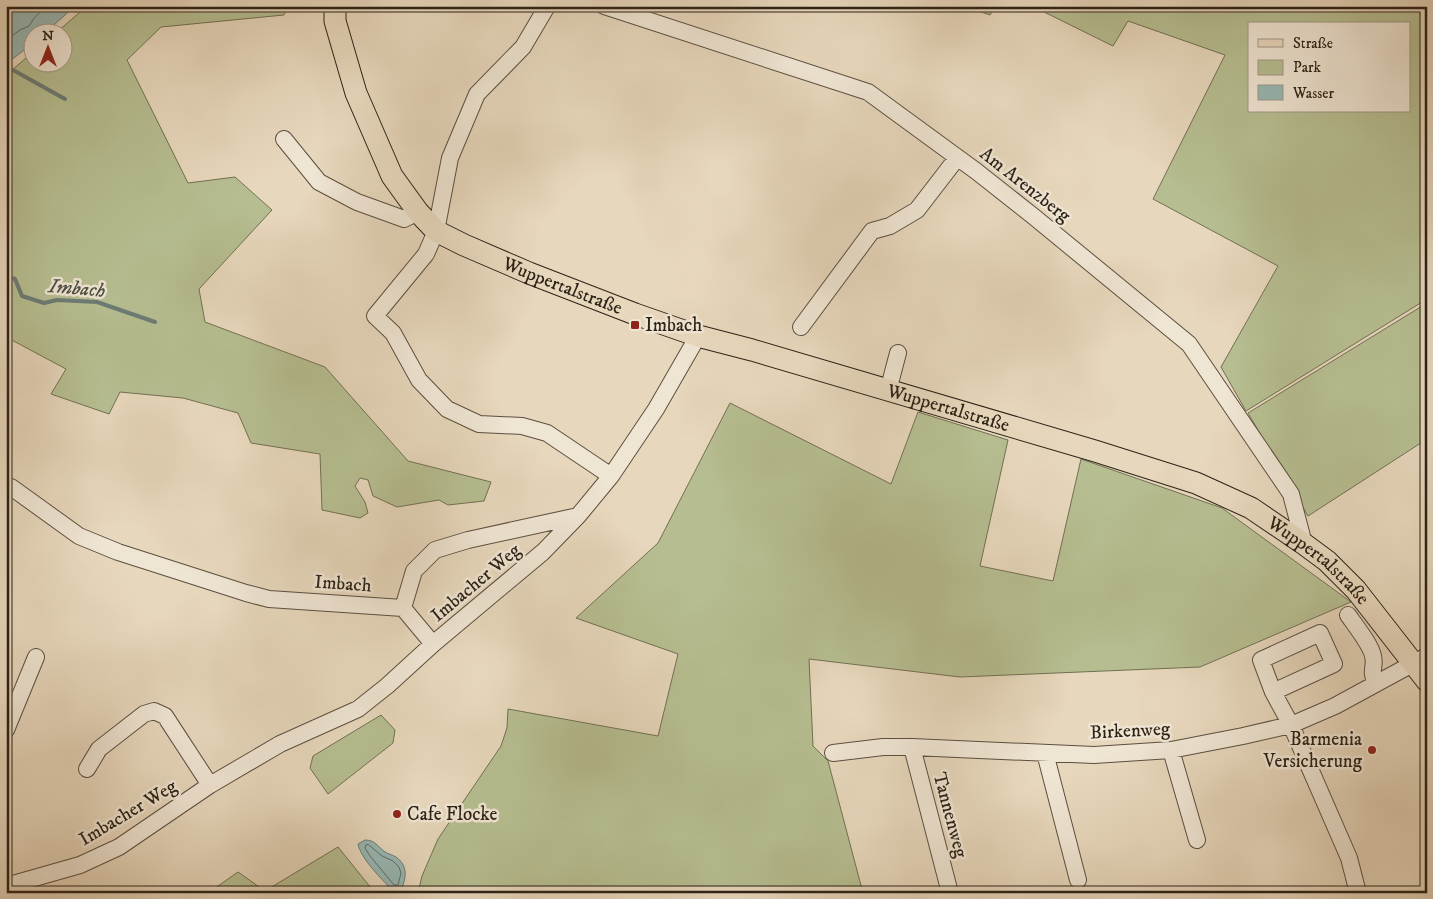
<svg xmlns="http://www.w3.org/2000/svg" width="1433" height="899" viewBox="0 0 1433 899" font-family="'IM FELL DW Pica',serif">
<rect width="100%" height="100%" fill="#e7d7bc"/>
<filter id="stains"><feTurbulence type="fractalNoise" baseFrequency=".004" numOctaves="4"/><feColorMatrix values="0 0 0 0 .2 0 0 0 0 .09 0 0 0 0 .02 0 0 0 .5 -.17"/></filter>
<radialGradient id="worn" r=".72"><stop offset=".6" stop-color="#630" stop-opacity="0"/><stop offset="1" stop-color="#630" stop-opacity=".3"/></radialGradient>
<path fill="#b6be91" stroke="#717054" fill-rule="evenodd" d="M87,6H288L284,15L161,27L127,60L188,183L235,177L272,210L199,289L205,322L325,367L408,461L491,482L484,501L448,505L439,500L397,507L373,496L368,480L360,478L355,486L365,502L368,513L360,518L322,510L320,454L251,443L238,413L183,398L120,392L109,414L51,394L66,369L6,337V75L32,53V62H62V32H57Z
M963,6H995L990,15Z
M1032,6H1415L1427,23V299L1246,411L1221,367L1278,266L1153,199L1225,55L1128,21L1113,46ZM1249,24H1409V111H1249Z
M1427,303V439L1308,516L1248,413Z
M730,403L891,484L918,412L1008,440L980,566L1053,581L1081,459L1222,508L1351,602L1200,667L960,677L809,659L813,746L828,761L863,893H418L422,876L438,839L501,746L507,728L508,709L658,736L678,654L576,618L658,543Z
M381,715L395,730L393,743L328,794L310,768L313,756Z
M338,847L375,893H208L238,872L265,891Z"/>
<path fill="#97b8b5" stroke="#6c7c76" d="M6,6H75L46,32H32V44L6,64Z
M365,840C375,840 377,846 385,852C388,854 393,855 396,857C406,864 407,874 403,885C402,890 400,892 395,893L392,890C381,878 361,859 358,844Z"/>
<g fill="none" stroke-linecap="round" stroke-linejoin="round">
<path stroke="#626d66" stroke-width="1" d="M6,40L20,30L29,26L34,18L47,6
M369,845L382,856L393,861L399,867L401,873L398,885H394L370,856L365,848L366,845Z"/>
<path stroke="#6c7c76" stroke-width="4" d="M6,67L13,70L65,99
M6,276L15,279L22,296L44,303L57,300L97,302L155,322"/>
<defs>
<path id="minor" d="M604,6L868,92L976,171L1033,216L1189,344L1291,494L1304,544
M546,8L523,47L477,94L450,158L436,231L426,254L375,316L393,333L419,380L447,409L479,424L522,426L547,433L611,476
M284,139L319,182L357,202L404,219L418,212
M801,327L872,231L890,226L917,210L957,158
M888,391L898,353
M6,489L11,487L79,536L118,552L246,593L269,599L403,608L433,644
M403,608L414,571L435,550L468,540L578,516
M1348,615C1355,625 1371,645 1373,656C1376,668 1369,669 1376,684
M1273,692L1334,664L1320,633L1261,660L1273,692L1291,725L1349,858L1358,893
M6,730L36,657
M912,747L950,893
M1171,750L1197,840
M833,753L883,747H912L1094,755L1171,750L1243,736L1291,725L1335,706L1427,656
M1045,753L1078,880
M87,769L99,749L144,714L154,711L165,716L210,785
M6,886L80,865L119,847L210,785L280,744L358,709L387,686L433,644L543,552L578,516L611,476L656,409L698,336"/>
<g id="major">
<path id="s1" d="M335,6V21L356,93L392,176L418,212L436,231L464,245L529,273L635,314L698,336L752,350L1095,451L1196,483L1251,508L1304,544L1327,561L1356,590L1427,681"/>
</g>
</defs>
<use href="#minor" stroke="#5b4f40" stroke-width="18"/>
<use href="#major" stroke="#2c2217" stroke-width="23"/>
<use href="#minor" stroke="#efe5d3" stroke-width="16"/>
<use href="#major" stroke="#e7d7bc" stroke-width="21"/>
</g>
<g fill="#8f2418" stroke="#efe5d3" stroke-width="2">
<rect x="630" y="320" width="10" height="10" rx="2.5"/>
<circle cx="1372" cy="750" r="5"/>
<circle cx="397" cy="814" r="5"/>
</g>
<g text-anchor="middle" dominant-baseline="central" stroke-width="5" stroke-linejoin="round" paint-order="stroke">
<g font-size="19" fill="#2c2217" stroke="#efe5d3">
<text transform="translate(1025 185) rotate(38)">Am Arenzberg</text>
<text stroke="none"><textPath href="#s1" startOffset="389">Wuppertalstraße</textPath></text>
<text stroke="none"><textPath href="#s1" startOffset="794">Wuppertalstraße</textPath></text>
<text stroke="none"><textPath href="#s1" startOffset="1199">Wuppertalstraße</textPath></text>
<text transform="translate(476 583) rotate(-40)">Imbacher Weg</text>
<text transform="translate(343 584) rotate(4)">Imbach</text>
<text transform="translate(1130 731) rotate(-3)">Birkenweg</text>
<text transform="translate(128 813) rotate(-31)">Imbacher Weg</text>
<text transform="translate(950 815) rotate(75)">Tannenweg</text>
</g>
<g font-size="19" fill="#2c2217" stroke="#efe5d3" text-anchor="start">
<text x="645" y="325">Imbach</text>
<text x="1362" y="739" text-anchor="end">Barmenia<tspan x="1362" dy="22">Versicherung</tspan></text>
<text x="407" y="814">Cafe Flocke</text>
</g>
<g font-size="20" font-style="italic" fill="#4c4f46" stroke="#efe5d3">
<text transform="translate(77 289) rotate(5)">Imbach</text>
</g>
</g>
<rect width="1433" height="899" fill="none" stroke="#e7d7bc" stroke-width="25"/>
<rect x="8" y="8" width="1418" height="884" fill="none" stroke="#2c2217" stroke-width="2.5"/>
<rect x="12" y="12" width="1408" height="874" fill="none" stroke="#2c2217"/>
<rect x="1248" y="22" width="162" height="90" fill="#efe5d3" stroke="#a19788"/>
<rect x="1258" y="39" width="25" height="8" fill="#e7d7bc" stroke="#a19788"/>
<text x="1293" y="48" font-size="15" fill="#2c2217">Straße</text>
<rect x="1258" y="60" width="25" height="15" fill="#b6be91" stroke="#a19788"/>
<text x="1293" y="72" font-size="15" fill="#2c2217">Park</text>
<rect x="1258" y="85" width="25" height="15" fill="#97b8b5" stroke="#a19788"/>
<text x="1293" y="98" font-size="15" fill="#2c2217">Wasser</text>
<g transform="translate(48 48)"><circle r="24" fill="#efe5d3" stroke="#a19788"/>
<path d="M0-4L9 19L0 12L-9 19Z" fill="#8f2418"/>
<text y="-8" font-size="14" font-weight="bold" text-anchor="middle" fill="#2c2217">N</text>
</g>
<rect width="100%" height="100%" filter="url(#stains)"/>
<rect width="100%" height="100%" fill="url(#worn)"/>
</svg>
